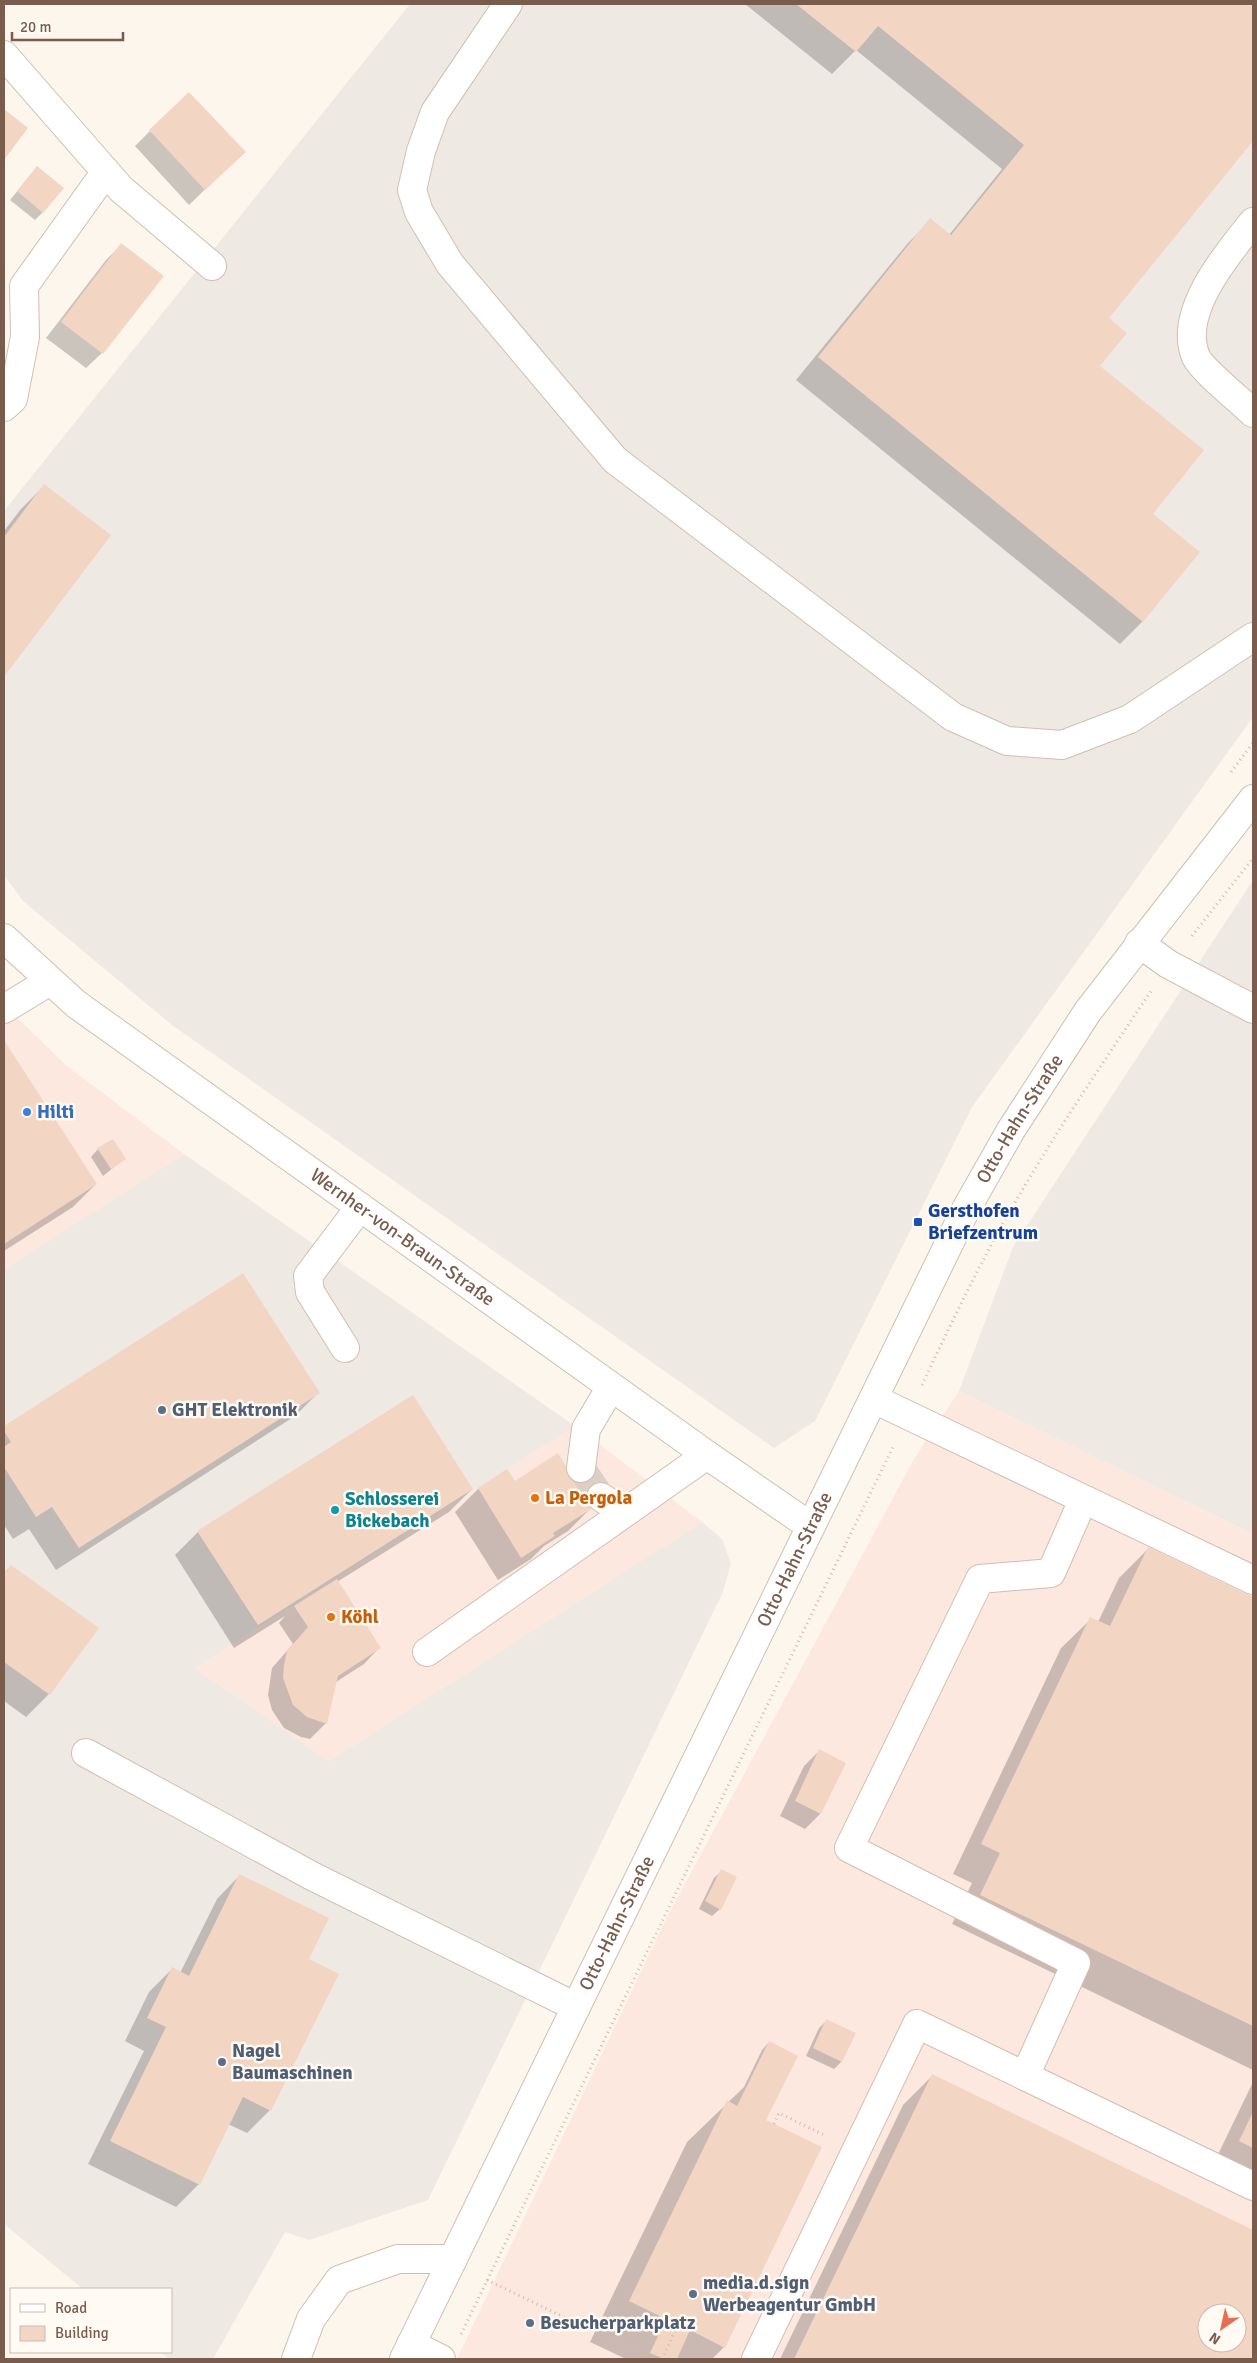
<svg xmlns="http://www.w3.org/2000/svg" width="1257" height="2363" viewBox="0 0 1257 2363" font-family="Signika,sans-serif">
<rect width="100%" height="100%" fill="#fdf6ec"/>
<path fill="#fde8e0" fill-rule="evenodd" d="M4,1005L67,1066L184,1154L4,1269Z
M959,1391L1253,1534V2359H457L666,1919L914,1459ZM1207,2313H1237V2343H1207Z
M575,1426L702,1522L329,1761L195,1668Z"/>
<path fill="#efe9e4" d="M410,4H1253V717L972,1107L815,1421L774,1448L172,1025L23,901L4,875V511Z
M1253,880V1534L959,1391L1013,1247Z
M184,1154L575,1426L195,1668L329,1761L702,1522L722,1539L731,1563L723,1592L428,2200L309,2240L285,2232L213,2359H169L160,2352H171V2289H83L4,2224V1269Z"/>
<path fill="#0003" fill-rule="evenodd" d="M745,4H1253V139L1108,318L1099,366L1152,514L1143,621L1120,644L796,380L908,243L931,220L949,235L1002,169L856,50L832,74Z
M150,131L228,167L189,205L135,146Z
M30,176L43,212L35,220L10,200Z
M121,245L102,353L86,368L46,338L106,260Z
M44,486L110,536L4,674V531L21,509Z
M4,1042L96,1184L73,1207L4,1251Z
M98,1149L124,1159L103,1176L91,1157Z
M242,1275L318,1393L295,1416L56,1570L29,1529L13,1539L4,1525V1428Z
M507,1471L514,1482L592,1507L568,1531L544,1546L531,1559L498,1580L455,1512L478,1489Z
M472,1489L449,1512L337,1582L379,1648L364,1664L336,1682L326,1723L310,1739L301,1737L284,1728L272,1710L268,1695L272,1668L293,1644L279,1623L285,1616L234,1648L175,1555L198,1532Z
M1149,1548L1253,1599V2070L952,1924L972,1883L953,1874L1061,1648L1091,1619L1098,1622L1119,1578Z
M11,1566L49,1694L26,1717L4,1701V1573Z
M819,1751L820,1814L805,1829L780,1816L804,1766Z
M722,1871L720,1909L712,1916L699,1909L714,1878Z
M239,1876L308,1960L270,2110L247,2133L228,2124L199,2184L176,2207L88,2164L144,2051L125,2041L149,1992L172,1969L180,1973L217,1899Z
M827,2020L854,2034L841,2062L834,2069L806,2056L819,2028Z
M769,2042L765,2120L724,2347L712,2359H626L590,2342L687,2142L744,2087L762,2050Z
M932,2076L1253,2232V2359H780L903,2105ZM1207,2313H1237V2343H1207Z
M1253,2082V2192L1210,2171Z"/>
<path fill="#f3d5c3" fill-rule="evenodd" d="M796,4H1253V141L1109,318L1127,333L1100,366L1204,450L1153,514L1200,552L1143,622L818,357L930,218L951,235L1024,145L878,26L856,52Z
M189,92L246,152L205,190L149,130Z
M4,109L28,128L4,160Z
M37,166L64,188L43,213L17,191Z
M121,243L164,276L103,354L61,322Z
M44,484L111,535L4,677V537Z
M4,1040L97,1184L4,1244Z
M113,1139L126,1159L111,1169L97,1148Z
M243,1273L320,1393L79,1548L52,1507L36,1517L4,1467V1447L11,1442L4,1431V1426Z
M413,1395L473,1489L258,1625L197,1531Z
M558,1453L569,1471L593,1465L599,1478L607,1486L593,1508L553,1533L555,1536L521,1558L478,1488L507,1469L515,1481Z
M1148,1547L1253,1597V2026L980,1895L1000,1853L981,1844L1090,1617L1110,1626Z
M11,1565L99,1628L50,1695L4,1662V1574Z
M337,1579L381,1648L338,1676L327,1724L307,1717L293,1705L283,1678L284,1665L287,1651L308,1627L294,1606Z
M819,1749L846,1763L821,1814L795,1801Z
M721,1869L737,1877L721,1910L705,1901Z
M239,1874L329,1918L309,1959L339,1974L271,2111L243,2097L200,2185L110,2141L166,2027L147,2018L172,1967L189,1976Z
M826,2019L856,2033L842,2062L813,2048Z
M769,2041L798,2056L766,2120L822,2147L725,2348L690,2330L677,2359H664L650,2353L666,2319L629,2301L727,2100L737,2106Z
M932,2074L1253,2230V2359H794ZM1207,2313H1237V2343H1207Z
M1253,2112V2148L1239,2141Z"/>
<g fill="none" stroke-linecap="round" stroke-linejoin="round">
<path stroke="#dcd0c4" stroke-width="28" stroke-dasharray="28 14" stroke-linecap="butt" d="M581,1468L601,1497"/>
<defs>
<g id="minor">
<path d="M508,4L435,112L421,151L412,190L419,212L450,264L615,460L953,717L1007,741L1062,745L1130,719L1253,637"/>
<path d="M4,55L121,189L212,266"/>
<path d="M1253,222C1227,254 1177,313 1196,357C1202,370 1241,401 1253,413"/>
<path d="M4,407L13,399L25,337L24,286L105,173"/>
<path id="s1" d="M4,938L76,1004L707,1455L810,1526"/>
<path d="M1139,943L1168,964L1253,1009"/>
<path d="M4,1009L50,981"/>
<path d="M345,1348L310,1292L308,1276L360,1207"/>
<path d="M874,1399L1253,1580"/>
<path d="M581,1468L586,1429L611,1387"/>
<path d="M601,1497L624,1513"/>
<path d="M427,1652L707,1455"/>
<path d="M86,1753L312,1876L576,2007"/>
<path d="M1025,2076L1076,1963L849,1848L980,1579L1051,1573L1083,1500"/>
<path d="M411,2344L441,2359"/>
<path d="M296,2359L311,2319L339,2280L398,2259H453"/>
<path id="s2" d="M404,2359L965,1211L1011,1130L1088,1011L1253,799"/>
<path d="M756,2359L917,2024L1253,2186"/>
</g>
</defs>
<use href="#minor" stroke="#d1beb0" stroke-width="30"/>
<path stroke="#d9b8a5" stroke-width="3" stroke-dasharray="1 4" stroke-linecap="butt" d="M1231,772L1253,743
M1192,936L1253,858
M922,1385C940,1347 958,1309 977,1272C1027,1174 1090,1082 1151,991
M774,2124L779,2113L826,2136
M487,2280L651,2359
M556,2328L562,2316
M461,2334L894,1445
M662,2359L678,2325"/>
<use href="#minor" stroke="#fff" stroke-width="28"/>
</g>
<circle fill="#3f7fe0" stroke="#fffaf3" stroke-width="2" cx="27" cy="1112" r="5"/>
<rect fill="#1a4fb4" stroke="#fffaf3" stroke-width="2" x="913" y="1217" width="10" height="10" rx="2.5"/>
<g fill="#5c6f8a" stroke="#fffaf3" stroke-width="2">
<circle cx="162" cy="1410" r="5"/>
<circle cx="222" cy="2062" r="5"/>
<circle cx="693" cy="2294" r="5"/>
<circle cx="530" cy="2323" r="5"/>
</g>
<g fill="#e8710a" stroke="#fffaf3" stroke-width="2">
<circle cx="535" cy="1498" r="5"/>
<circle cx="331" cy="1617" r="5"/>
</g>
<circle fill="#0f9aa8" stroke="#fffaf3" stroke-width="2" cx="335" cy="1510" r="5"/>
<g text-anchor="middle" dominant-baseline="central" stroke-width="5" stroke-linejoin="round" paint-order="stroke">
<g font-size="19" font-weight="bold" fill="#366cbe" stroke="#fffaf3" text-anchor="start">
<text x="37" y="1112">Hilti</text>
</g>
<g font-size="19" fill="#7a5c4d" stroke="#fffaf3">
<text stroke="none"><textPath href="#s2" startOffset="1385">Otto-Hahn-Straße</textPath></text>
<text stroke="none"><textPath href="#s1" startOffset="499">Wernher-von-Braun-Straße</textPath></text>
<text stroke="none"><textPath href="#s2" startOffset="890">Otto-Hahn-Straße</textPath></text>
<text stroke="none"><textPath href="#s2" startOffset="485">Otto-Hahn-Straße</textPath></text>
</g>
<g font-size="19" font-weight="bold" fill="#164399" stroke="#fffaf3" text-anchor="start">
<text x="928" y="1211">Gersthofen<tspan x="928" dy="22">Briefzentrum</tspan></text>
</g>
<g font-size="19" font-weight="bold" fill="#4e5e75" stroke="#fffaf3" text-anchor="start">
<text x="172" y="1410">GHT Elektronik</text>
<text x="232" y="2051">Nagel<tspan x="232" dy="22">Baumaschinen</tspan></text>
<text x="703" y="2283">media.d.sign<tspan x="703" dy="22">Werbeagentur GmbH</tspan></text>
<text x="540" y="2323">Besucherparkplatz</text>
</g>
<g font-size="19" font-weight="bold" fill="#c56008" stroke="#fffaf3" text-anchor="start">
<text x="545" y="1498">La Pergola</text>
<text x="341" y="1617">Köhl</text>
</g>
<g font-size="19" font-weight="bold" fill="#0d838f" stroke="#fffaf3" text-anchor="start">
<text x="345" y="1499">Schlosserei<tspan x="345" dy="22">Bickebach</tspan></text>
</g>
</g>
<rect width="1257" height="2363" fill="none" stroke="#7a5c4d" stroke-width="10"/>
<rect x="10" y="2288" width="162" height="65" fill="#fffaf3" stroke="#cabbb1"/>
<rect x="20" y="2304" width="25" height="8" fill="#ffffff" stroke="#cabbb1"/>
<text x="55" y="2313" font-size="15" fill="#7a5c4d">Road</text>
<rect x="20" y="2326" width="25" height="15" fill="#f3d5c3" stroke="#cabbb1"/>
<text x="55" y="2338" font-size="15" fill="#7a5c4d">Building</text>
<g transform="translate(1222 2328) rotate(214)"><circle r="24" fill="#fffaf3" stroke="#cabbb1"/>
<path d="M0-4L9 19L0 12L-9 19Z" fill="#e76f51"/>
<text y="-8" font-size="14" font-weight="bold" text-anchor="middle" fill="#7a5c4d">N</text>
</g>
<path d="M12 32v8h111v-8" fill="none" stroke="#7a5c4d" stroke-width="2.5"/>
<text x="20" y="32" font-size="15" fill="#7a5c4d" stroke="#fffaf3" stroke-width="4" paint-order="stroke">20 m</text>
</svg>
